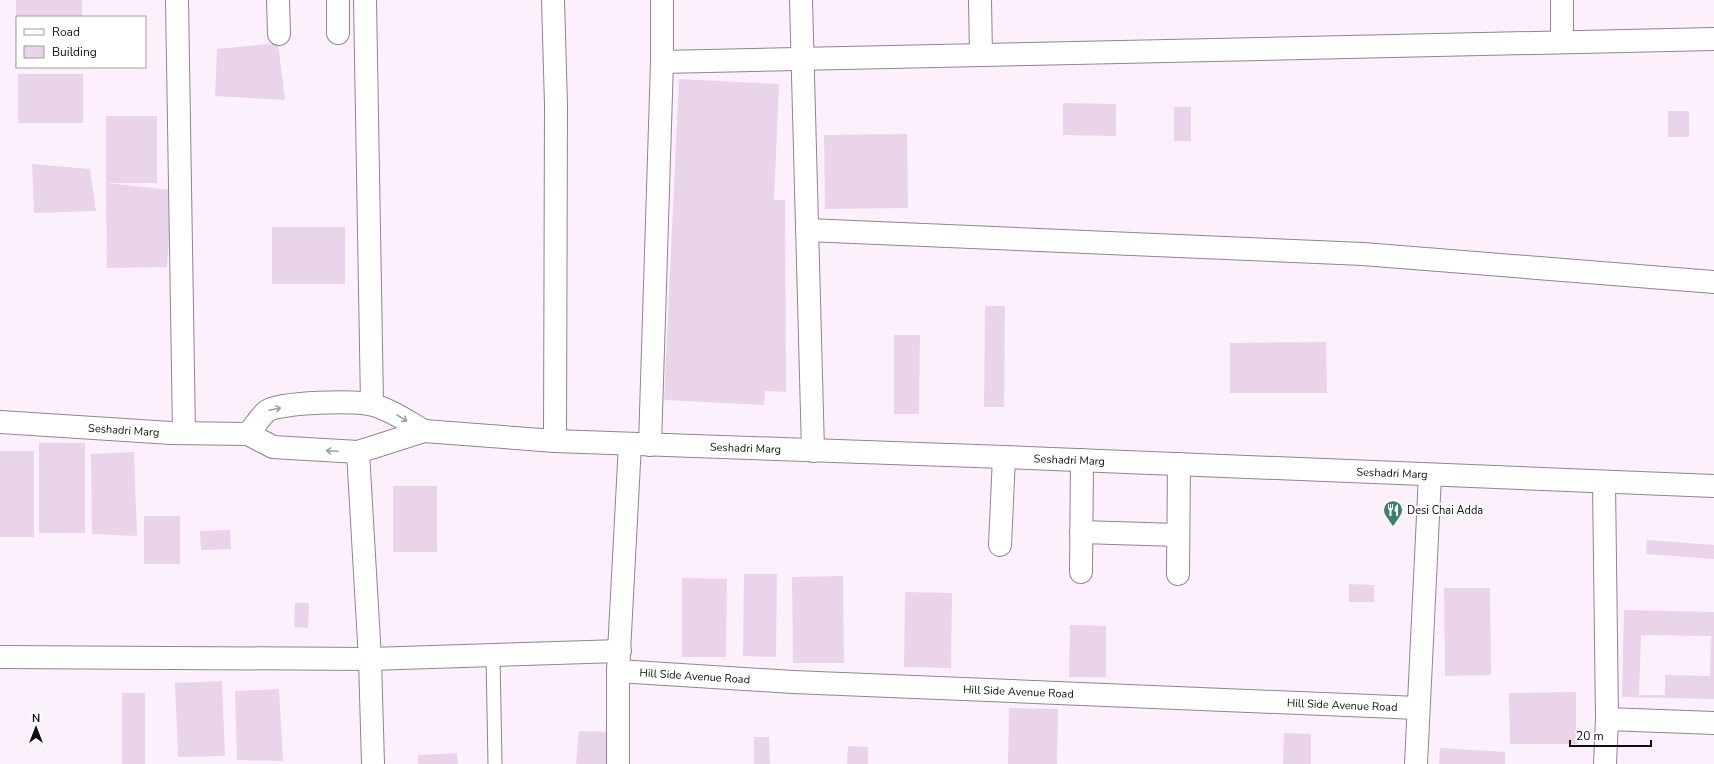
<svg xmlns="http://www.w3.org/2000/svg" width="1714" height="764" viewBox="0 0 1714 764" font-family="'Nunito Sans',sans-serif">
<rect width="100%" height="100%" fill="#fdf0fd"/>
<path fill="#e9d4e9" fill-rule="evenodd" d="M16,0H82V16H16Z
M15,21H17V68H15Z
M278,43L285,100L215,96L217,49Z
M18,74H83V123H18Z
M679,79L779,84L774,200H785L786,392L765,391L764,405L664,400Z
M1063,103L1116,104V136L1063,135Z
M1174,107H1191V141H1174Z
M1668,111H1689V137H1668Z
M106,116H157V183H106Z
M907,134L908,208L825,209L824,135Z
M32,164L90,169L96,211L34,213Z
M106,183L172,190L167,267L107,268Z
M272,227H345V284H272Z
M985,306H1005L1004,407H984Z
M894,335H920L919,414H894Z
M1326,342L1327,393H1230V343Z
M39,443H85V533H39Z
M0,451H34V537H0Z
M134,452L137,536L92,534L91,454Z
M393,486H437V552H393Z
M144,516H180V564H144Z
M230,530L231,549L201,550L200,531Z
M1647,540L1714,545V559L1646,554Z
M744,574H777L776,657L743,656Z
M843,576L844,663H793L792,577Z
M682,578L727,579L726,657H682Z
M1349,584L1374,585V602H1349Z
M1444,588H1490L1491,675L1445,676Z
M905,592L952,593L951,668L904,667Z
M295,603H309L308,628L294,627Z
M1624,610L1714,612V699L1622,697ZM1641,635L1711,636L1710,676L1665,675V695H1639Z
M1070,625L1106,626V677H1069Z
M222,681L225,756L178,757L175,683Z
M279,689L283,761L237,760L235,691Z
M1576,692V744H1510L1509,693Z
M122,693H145V764H122Z
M1009,708L1058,709L1057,764H1008Z
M579,731L610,732L611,764H576Z
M1284,733L1311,734V764H1283Z
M754,737H769L770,764H754Z
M848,746L868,747V764H847Z
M1440,748L1505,752V764H1439Z
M457,753L458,764H418V755Z"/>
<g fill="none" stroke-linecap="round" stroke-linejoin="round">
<defs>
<path id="service" d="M493,655L495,764"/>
<g id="minor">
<path d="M177,0L184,433"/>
<path d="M278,0L279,34"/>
<path d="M365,0L372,404"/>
<path d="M553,0L556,105L555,441"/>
<path d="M801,0L813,451"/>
<path d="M980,0L981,55"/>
<path d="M1562,0V42"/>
<path d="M338,33V0"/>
<path d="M662,62L1714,39"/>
<path d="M807,230L1363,254L1714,282"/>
<path id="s1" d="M0,422L171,433L248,434L273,447L358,452L424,431L555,441L1004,457L1714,486"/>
<path d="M248,434C254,427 260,417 267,411C280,402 357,400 373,405C391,410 407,421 424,431"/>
<path d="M650,445L662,62V0"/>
<path d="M358,452L370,659L373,764"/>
<path d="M1604,482L1607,719L1605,764"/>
<path d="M1081,532L1178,535"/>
<path d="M1000,545L1004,457"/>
<path d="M1081,572L1082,460"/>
<path d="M1178,574L1179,464"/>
<path d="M0,657L370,659L620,651"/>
<path id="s2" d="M618,671L793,682L1418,708"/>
<path d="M1607,719L1714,723"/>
<path d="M618,764V671L630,444"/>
<path d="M1416,764L1430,475"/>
</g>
</defs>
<use href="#service" stroke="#948195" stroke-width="15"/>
<use href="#minor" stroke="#948195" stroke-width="24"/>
<use href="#service" stroke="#fff" stroke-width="13"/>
<use href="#minor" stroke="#fff" stroke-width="22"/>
</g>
<defs><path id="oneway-shaft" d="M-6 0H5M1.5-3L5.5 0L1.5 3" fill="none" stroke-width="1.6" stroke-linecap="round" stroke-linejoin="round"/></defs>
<g stroke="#a09da0">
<use href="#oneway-shaft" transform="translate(275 409) rotate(-12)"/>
<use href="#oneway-shaft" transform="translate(402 418) rotate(32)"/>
<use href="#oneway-shaft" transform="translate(332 451) rotate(-177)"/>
</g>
<defs>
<symbol id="restaurant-pin" viewBox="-11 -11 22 30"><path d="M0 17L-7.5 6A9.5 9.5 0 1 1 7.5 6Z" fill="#3e7f6f" stroke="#fff"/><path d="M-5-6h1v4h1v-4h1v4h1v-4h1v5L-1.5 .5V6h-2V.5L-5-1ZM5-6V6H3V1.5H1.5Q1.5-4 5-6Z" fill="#fff"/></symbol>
</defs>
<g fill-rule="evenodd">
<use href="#restaurant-pin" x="1382" y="499" width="22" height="30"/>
</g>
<g text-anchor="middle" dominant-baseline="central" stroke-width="4" stroke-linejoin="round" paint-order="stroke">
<g font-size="11" fill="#120b12" stroke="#fff">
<text stroke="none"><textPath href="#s1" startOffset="124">Seshadri Marg</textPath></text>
<text stroke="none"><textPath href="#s1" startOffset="753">Seshadri Marg</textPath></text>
<text stroke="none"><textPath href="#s1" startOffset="1077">Seshadri Marg</textPath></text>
<text stroke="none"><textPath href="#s1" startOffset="1400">Seshadri Marg</textPath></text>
<text stroke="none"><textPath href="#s2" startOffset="77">Hill Side Avenue Road</textPath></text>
<text stroke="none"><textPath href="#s2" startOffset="401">Hill Side Avenue Road</textPath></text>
<text stroke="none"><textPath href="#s2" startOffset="725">Hill Side Avenue Road</textPath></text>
</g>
<g font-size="11" fill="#120b12" stroke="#fff" text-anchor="start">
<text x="1407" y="510">Desi Chai Adda</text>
</g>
</g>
<rect x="16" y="16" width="130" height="52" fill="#ffffff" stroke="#a09da0"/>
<rect x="24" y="29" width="20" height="6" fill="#ffffff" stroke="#a09da0"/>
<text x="52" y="36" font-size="12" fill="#120b12">Road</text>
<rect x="24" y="46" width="20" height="12" fill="#e9d4e9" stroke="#a09da0"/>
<text x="52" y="56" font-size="12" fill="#120b12">Building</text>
<g transform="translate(36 728)" stroke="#ffffff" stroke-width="3" paint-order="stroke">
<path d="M0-3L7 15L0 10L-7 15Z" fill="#120b12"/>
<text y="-6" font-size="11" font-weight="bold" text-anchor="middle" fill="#120b12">N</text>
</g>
<path d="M1570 740v6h81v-6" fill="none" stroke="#120b12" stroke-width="2"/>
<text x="1576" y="740" font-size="12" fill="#120b12" stroke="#ffffff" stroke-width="3" paint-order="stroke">20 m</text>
</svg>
